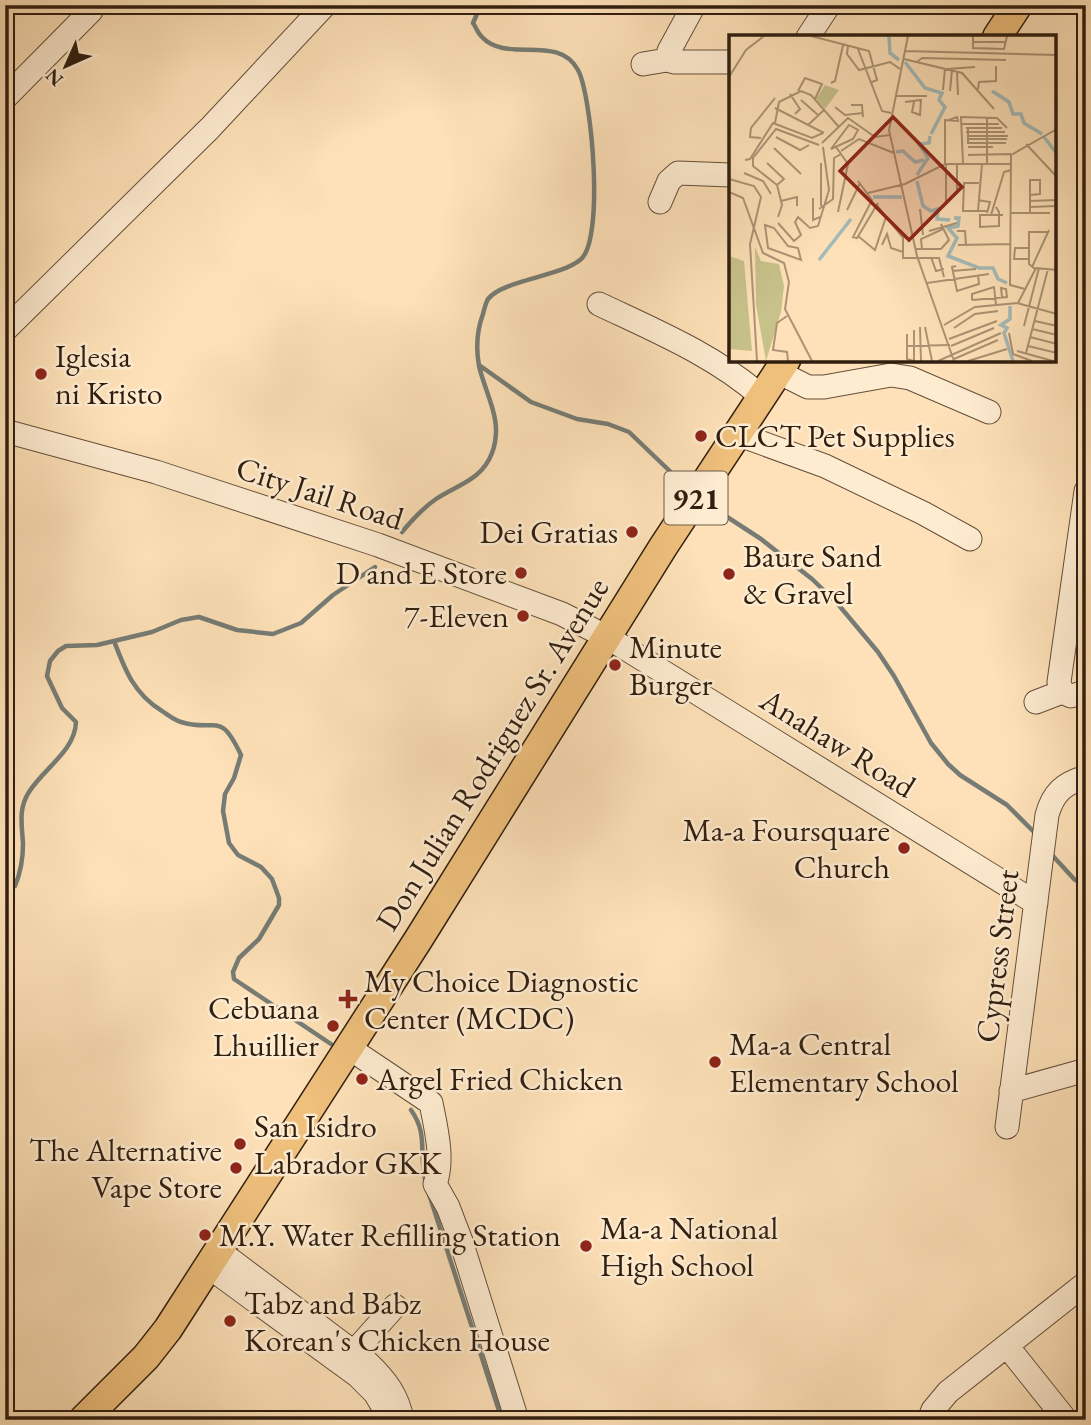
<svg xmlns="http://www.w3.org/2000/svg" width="1091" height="1425" viewBox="0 0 1091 1425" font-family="'EB Garamond',serif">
<rect width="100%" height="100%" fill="#fee1b8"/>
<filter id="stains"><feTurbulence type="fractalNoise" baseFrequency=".00286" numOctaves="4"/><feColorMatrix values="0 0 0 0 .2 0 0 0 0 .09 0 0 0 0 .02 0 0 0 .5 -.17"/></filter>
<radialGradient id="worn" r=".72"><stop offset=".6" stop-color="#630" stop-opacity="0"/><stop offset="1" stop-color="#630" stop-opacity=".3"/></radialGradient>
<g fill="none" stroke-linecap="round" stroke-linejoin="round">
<path stroke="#767c75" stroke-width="4.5" d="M479,365L531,402L577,419L608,424L629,432L677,478
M712,507L761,539L812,579L837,603L878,652L894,676L931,743L948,764L960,775L1007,805L1033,831
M402,532C412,520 423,508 436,499C457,485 482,480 492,453C504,421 486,396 479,366C476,349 477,330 483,314C484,310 486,302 488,299C503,280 559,277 580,260C605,242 592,96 578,70C558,33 507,64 482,37C478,34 476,27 473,23L481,5
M114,641C125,670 134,694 162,711C168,715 174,720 181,722C217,733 219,709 241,755L234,778L225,794L223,811L229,843L238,855L261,867L272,879L279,898V905L259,939L239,958L233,972L234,979L331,1044
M1052,855L1075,880L1086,884
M5,891L15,886C20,874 23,857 23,844C22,825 18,809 29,792C44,768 75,751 76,722L62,708L47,676L50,661L58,651L66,646L97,645L152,632L181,620L199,617L237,630L273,634L301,623L333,595L375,567
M411,1110C429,1135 418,1154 426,1183
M428,1191L502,1420"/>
<defs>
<path id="minor" d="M808,37L829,5
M667,60L669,51L694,5
M643,64L667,60L675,62H730
M5,98L91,11
M660,202L669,181L678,173L730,175
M599,304C656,331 714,355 762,397
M5,330L210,128L324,6
M778,372L808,387H824L891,375L910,378L989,412
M5,431L156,472L378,545L562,614L607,637L1036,903
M737,434L825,466L923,513L970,539
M1062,692L1059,682L1086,491
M1062,692L1071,696L1086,692
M1036,702L1062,692
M349,1048L431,1103C436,1128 444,1160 435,1184L448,1207L461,1241L517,1420
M1011,1091L1086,1070
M1007,1127L1047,815C1053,793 1064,783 1086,777
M219,1251L368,1363C385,1379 398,1396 402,1420
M209,1267L358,1376L375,1393L381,1403
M1007,1346L1066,1420
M346,1361L395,1306
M929,1420L933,1410L948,1392L1086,1283"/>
<path id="major" d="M997,37L1018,5
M83,1420L146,1357L168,1329L418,940L663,547L786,360"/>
</defs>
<use href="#minor" stroke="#644f39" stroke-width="25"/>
<use href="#major" stroke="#301e0f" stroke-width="31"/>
<use href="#minor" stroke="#feecd1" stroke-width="23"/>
<use href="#major" stroke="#efc07c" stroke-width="28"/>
</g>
<g fill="#8f2418" stroke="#feecd1" stroke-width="2.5">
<circle cx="41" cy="374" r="7"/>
<circle cx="701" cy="436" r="7"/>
<circle cx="632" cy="532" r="7"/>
<circle cx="521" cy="573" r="7"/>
<circle cx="729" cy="574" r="7"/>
<circle cx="523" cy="616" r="7"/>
<circle cx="615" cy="665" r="7"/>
<circle cx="904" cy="848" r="7"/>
<path d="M344.5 988.5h7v7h7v7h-7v7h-7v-7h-7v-7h7z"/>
<circle cx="333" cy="1026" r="7"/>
<circle cx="715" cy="1062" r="7"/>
<circle cx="362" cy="1079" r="7"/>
<circle cx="240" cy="1144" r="7"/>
<circle cx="236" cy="1168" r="7"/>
<circle cx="205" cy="1235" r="7"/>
<circle cx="586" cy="1246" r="7"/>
<circle cx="230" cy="1321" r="7"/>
</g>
<g text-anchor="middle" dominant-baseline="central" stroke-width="5" stroke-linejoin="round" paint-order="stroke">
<rect fill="#feecd1" stroke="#6e5c49" stroke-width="2" x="664.5" y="471.5" width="63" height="53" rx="5"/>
<g font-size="30" font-weight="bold" fill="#301e0f">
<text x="696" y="498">921</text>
</g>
<g font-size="32" fill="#301e0f" stroke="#feecd1" text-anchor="start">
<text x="55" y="356">Iglesia<tspan x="55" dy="37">ni Kristo</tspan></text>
<text x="715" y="436">CLCT Pet Supplies</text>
<text x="618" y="532" text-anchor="end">Dei Gratias</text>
<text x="743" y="556">Baure Sand<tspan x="743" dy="37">&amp; Gravel</tspan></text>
<text x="507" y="573" text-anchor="end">D and E Store</text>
<text x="509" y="616" text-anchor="end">7-Eleven</text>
<text x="629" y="647">Minute<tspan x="629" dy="37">Burger</tspan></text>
<text x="890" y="830" text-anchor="end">Ma-a Foursquare<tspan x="890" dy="37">Church</tspan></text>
<text x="364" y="981">My Choice Diagnostic<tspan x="364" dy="37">Center (MCDC)</tspan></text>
<text x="319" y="1008" text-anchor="end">Cebuana<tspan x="319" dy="37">Lhuillier</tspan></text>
<text x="729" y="1044">Ma-a Central<tspan x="729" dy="37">Elementary School</tspan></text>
<text x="376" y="1079">Argel Fried Chicken</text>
<text x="254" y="1126">San Isidro<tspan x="254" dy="37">Labrador GKK</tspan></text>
<text x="222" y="1150" text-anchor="end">The Alternative<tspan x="222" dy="37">Vape Store</tspan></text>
<text x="600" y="1228">Ma-a National<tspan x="600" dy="37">High School</tspan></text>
<text x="219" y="1235">M.Y. Water Refilling Station</text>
<text x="244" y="1303">Tabz and Babz<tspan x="244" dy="37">Korean's Chicken House</tspan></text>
</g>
<g font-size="32" fill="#301e0f" stroke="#feecd1">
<text transform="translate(320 493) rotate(18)">City Jail Road</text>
<text transform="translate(838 743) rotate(32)">Anahaw Road</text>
<text transform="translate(492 754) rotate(-58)">Don Julian Rodriguez Sr. Avenue</text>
<text transform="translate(997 956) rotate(-83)">Cypress Street</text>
</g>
</g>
<g transform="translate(729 35)">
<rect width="327" height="327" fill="#fee1b8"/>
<path d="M96,50L110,55L96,74L87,64ZM26,212L32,226L50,229L55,251L52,277L37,326L27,270ZM0,221L15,226L23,316L0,314Z" fill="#c7c18a"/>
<path fill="none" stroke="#a4bbb9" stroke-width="3.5" d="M160,1L161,18L170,25M176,27L196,53L213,58L210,65L216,72L202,99M263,56L280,67L284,79H292L295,88L313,99M315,102L328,119M167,117L174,116L186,127L195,125M188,140L199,123L190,109L200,108L201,101M188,146L194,171L202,176L209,174L208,184L221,185M144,162H173M225,183H230L229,191L219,193L228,203L219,221L250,233H264L269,244L278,248M90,225L122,184M281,271V284L272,290L278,293L275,298L284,326"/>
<path fill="none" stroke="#ac9374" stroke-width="2" d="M82,1L140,16L148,45L141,48M179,1L160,95L188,221L225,326M244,1V13L275,14L278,1M243,7H277M119,11L118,19L130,35L161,27L171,34M129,14L153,76L162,78M176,16L328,20M175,24L233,38L265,74M188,27L193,23L277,25M218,34L246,32M228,37L229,60M0,42L17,15L35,1M102,48L106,46L114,10M249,54L250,47L267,46V31M214,55L216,33M69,56L76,43L93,49L86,64M221,56L223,35M61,59L71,74L66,79M167,61H198M72,65L89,80M176,67L192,65L191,80L183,77L185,67M122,70H133L134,82M106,72L116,80L134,78M46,73L95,98M258,82V129M46,88L50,67L72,56L82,60L110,92M232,89H270M79,90L95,75M120,90L129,95L124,104L102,114ZM237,93H273M239,93V108H277M237,97H276M238,101H279M47,102L71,115L80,110M32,103L21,102L22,93L46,63M239,104H278M93,108L119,83L146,102L161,100M297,109L328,142M107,112L119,129L109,177M239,112H264M45,113L72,139M112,116L130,104L165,118M239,120L282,119M16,125L21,124L44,88L83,103L94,98M38,128L55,144L48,150M92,128V171M216,129V85L229,86L228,82L220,85M217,129V167M228,129V156M234,129L232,82L268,83L278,93M15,138L34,146L42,159M0,144L25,151L32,162L21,209L28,326M129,146L143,165L124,202L128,203L149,168M250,148H235L234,176H258M0,157L14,163L34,218L55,228L60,247L56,274L83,326M139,158L176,149L216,129H282M84,163V185L91,182M249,165L261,167L258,178M52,166L68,162V171M301,166L328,165M267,172L270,177V191L251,192V180H274M301,172L327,171M90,174L104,164L105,123L112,119M191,174L194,200M118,175L131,148M249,176L253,129M282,178H321M301,178V145H311V159L301,160M262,180L275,137L282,135M49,182L53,170L48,150L24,131V123L47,94L90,110M49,188L65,206L72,200L66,187L69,182L81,193L89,191L100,155L94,112M162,188L174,203V223H210L215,242M36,190L45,193L59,211L69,213L72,225L39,213ZM200,196L228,188M228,196H236L237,210M129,201L146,215L157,182L148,170M153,210L158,199L162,213L174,217M229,210L282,209M300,213H286L285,224H300M186,214H212L220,205L212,189M193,214L192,204L214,194M202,222L207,236L215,234M227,231L223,232L228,256L250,249L249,240M303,232L320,195M306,234L300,229V197H319M223,236L247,234M198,248L260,239M296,254L281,250L282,120L328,94M243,265L278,262L277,254L272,253L273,262M243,265V259L265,252L267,270M288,268L328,279M58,281L48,288L44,315L58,317L59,326M306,286L328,291M215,290L246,272L289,268L307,233L328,235M295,291L310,233M191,292L192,326M196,292L203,326M225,293L246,279L269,276M303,294L328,300M280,298L284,319L303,326M178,299V324L185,326M301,302L328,309M220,304L268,286M177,311L221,310M222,311L265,293M299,311L328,318M288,316L324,326M297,318L319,234M225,324L269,305M185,326V295M209,326L272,298M239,326L278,314"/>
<path fill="#8f2418" fill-opacity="0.15" stroke="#8f2418" stroke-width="3.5" d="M164,82L233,152L180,205L111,136Z"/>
<rect width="327" height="327" fill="none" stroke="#301e0f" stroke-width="3.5"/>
</g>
<rect width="1091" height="1425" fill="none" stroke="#fee1b8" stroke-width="28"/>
<rect x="7" y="7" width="1077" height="1411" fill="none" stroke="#301e0f" stroke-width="3.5"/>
<rect x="14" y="14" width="1063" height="1397" fill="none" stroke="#301e0f" stroke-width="2"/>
<g transform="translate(66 66) rotate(225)" stroke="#feecd1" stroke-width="5" paint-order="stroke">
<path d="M0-5L12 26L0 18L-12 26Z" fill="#301e0f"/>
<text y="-10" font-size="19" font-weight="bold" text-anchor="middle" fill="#301e0f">N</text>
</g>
<rect width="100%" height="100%" filter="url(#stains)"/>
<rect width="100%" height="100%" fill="url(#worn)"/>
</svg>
